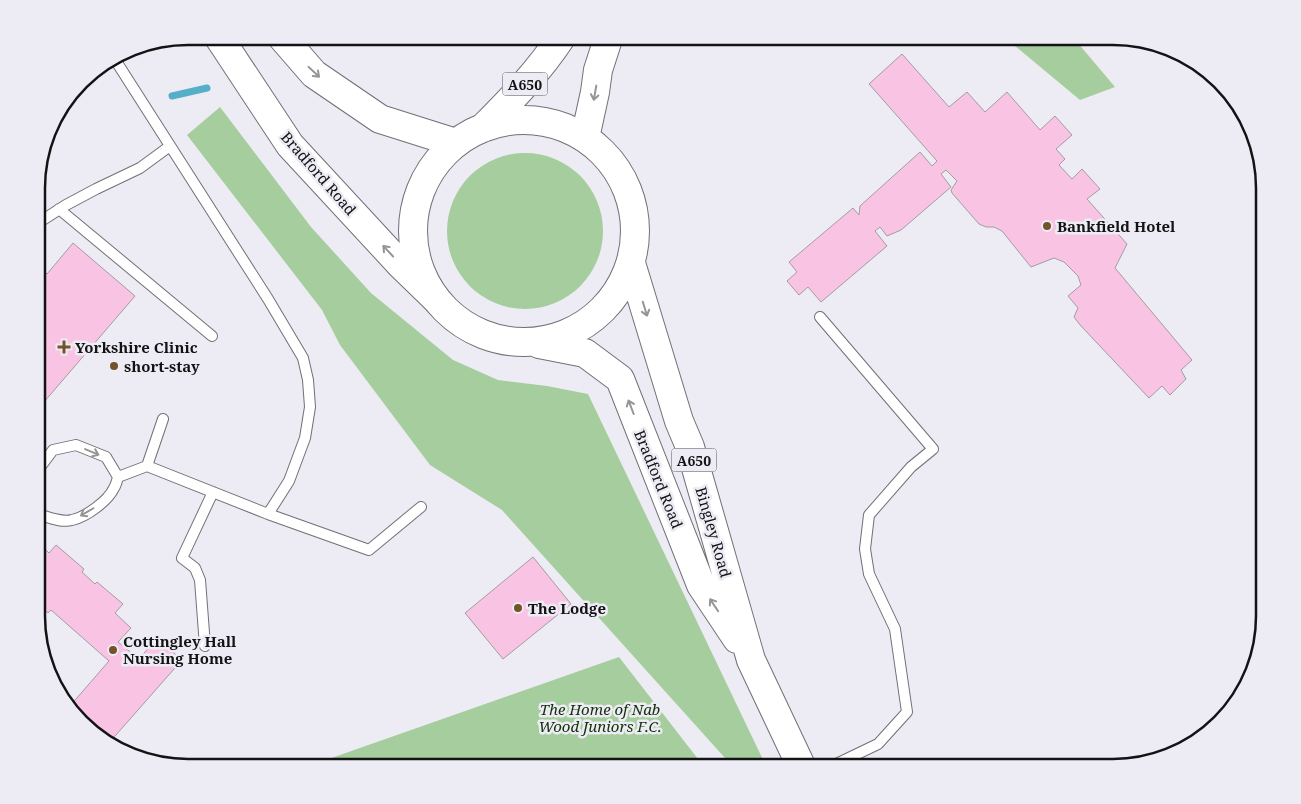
<svg xmlns="http://www.w3.org/2000/svg" width="1301" height="804" viewBox="0 0 1301 804" font-family="'Noto Serif',serif">
<rect width="100%" height="100%" fill="#edecf4"/>
<path fill="#a6cd9d" d="M1003,36H1072L1115,87L1080,100Z
M220,107L311,227L371,293L453,360L498,380L547,386L588,394L767,768H734L502,510L430,465L340,345L322,310L187,135Z
M447 231a78 78 0 1 1 156 0a78 78 0 1 1-156 0Z
M619,657L705,768H303Z"/>
<g fill="none" stroke-linecap="round" stroke-linejoin="round">
<path stroke="#55afc8" stroke-width="7" d="M87,82L96,73
M172,96L207,88
M67,101L69,99"/>
</g>
<path fill="#f9c3e3" stroke="#a39ca0" d="M902,54L949,107L967,92L985,112L1007,92L1040,130L1055,116L1072,135L1056,149L1065,159L1059,165L1072,179L1082,169L1100,189L1087,199L1127,244L1115,268L1192,360L1181,370L1186,379L1170,395L1162,386L1149,398L1081,326L1074,317L1078,308L1068,296L1081,285L1078,276L1064,262L1054,258L1031,267L1002,231L994,227H986L979,224L952,193L951,190L957,181L946,170L941,174L951,187L901,230L887,236L880,227L875,231L887,246L821,302L808,287L799,295L787,281L797,272L789,262L853,208L859,215L860,206L920,152L932,166L937,161L869,84Z
M73,243L135,296L38,409V266L47,274Z
M56,545L84,569L82,572L95,584L97,582L123,604L115,613L131,628L118,642L139,659L157,638L182,660L108,744L104,742L69,707L109,661L51,610L48,613L38,604V553L43,547L49,553Z
M533,557L571,604L503,659L465,613Z"/>
<g fill="none" stroke-linecap="round" stroke-linejoin="round">
<defs>
<path id="service" d="M114,58L268,299L303,358L308,380L310,407L305,438L289,481L268,514L147,466L118,477
M59,209L212,336
M38,223L66,205L96,189L140,168L170,146
M820,317L933,449L911,467L869,515L865,549L869,574L895,629L907,712L878,744L828,768
M147,466L163,419
M38,470L53,450L76,445L106,457L118,477C117,481 116,485 114,488C108,501 86,517 72,520C61,523 48,517 38,514
M268,514L369,550L421,507
M205,646L200,580L195,568L182,558L213,492"/>
<path id="secondary" d="M218,36L290,145L401,265L435,298
M281,36L314,74L380,119L456,143"/>
<path id="trunk" d="M413 231a111 111 0 1 1 222 0a111 111 0 1 1-222 0Z
M483,128C512,99 539,71 562,36
M585,138L595,92L598,70L609,36
M631,263L679,421L690,447L751,660L802,768
M539,344L585,353L620,379L701,585L737,639"/>
</defs>
<use href="#service" stroke="#707077" stroke-width="12"/>
<use href="#secondary" stroke="#707077" stroke-width="30"/>
<use href="#trunk" stroke="#707077" stroke-width="30"/>
<use href="#service" stroke="#fff" stroke-width="10"/>
<use href="#secondary" stroke="#fff" stroke-width="28"/>
<use href="#trunk" stroke="#fff" stroke-width="28"/>
</g>
<defs><path id="oneway-shaft" d="M-6 0H5M1.5-3L5.5 0L1.5 3" fill="none" stroke-width="1.6" stroke-linecap="round" stroke-linejoin="round" transform="scale(1.25)"/></defs>
<g stroke="#959596">
<use href="#oneway-shaft" transform="translate(314 72) rotate(43)"/>
<use href="#oneway-shaft" transform="translate(595 93) rotate(100)"/>
<use href="#oneway-shaft" transform="translate(388 251) rotate(-133)"/>
<use href="#oneway-shaft" transform="translate(645 309) rotate(73)"/>
<use href="#oneway-shaft" transform="translate(631 407) rotate(-111)"/>
<use href="#oneway-shaft" transform="translate(92 452) rotate(23)"/>
<use href="#oneway-shaft" transform="translate(87 512) rotate(150)"/>
<use href="#oneway-shaft" transform="translate(714 605) rotate(-124)"/>
</g>
<g fill="#74522a" stroke="#edecf4" stroke-width="2">
<circle cx="1047" cy="226" r="5"/>
<path d="M61.5 339.5h5v5h5v5h-5v5h-5v-5h-5v-5h5z"/>
<circle cx="114" cy="366" r="5"/>
<circle cx="518" cy="608" r="5"/>
<circle cx="113" cy="650" r="5"/>
</g>
<g text-anchor="middle" dominant-baseline="central" stroke-width="5" stroke-linejoin="round" paint-order="stroke">
<g fill="#edecf4" stroke="#545458" stroke-width="1">
<rect x="502.5" y="72.5" width="45" height="23" rx="4"/>
<rect x="671.5" y="448.5" width="45" height="23" rx="4"/>
</g>
<g font-size="14" font-weight="bold" fill="#131315">
<text x="525" y="84">A650</text>
<text x="694" y="460">A650</text>
</g>
<g font-size="15" fill="#131315" stroke="#edecf4">
<text transform="translate(319 173) rotate(49)">Bradford Road</text>
<text transform="translate(659 479) rotate(68)">Bradford Road</text>
<text transform="translate(714 532) rotate(74)">Bingley Road</text>
</g>
<g font-size="15" font-weight="bold" fill="#131315" stroke="#edecf4" text-anchor="start">
<text x="1057" y="226">Bankfield Hotel</text>
<text x="75" y="347">Yorkshire Clinic</text>
<text x="124" y="366">short-stay</text>
<text x="528" y="608">The Lodge</text>
<text x="123" y="641">Cottingley Hall<tspan x="123" dy="17">Nursing Home</tspan></text>
</g>
<g font-size="15" font-style="italic" fill="#12310a" stroke="#edecf4">
<text x="600" y="709">The Home of Nab<tspan x="600" dy="17">Wood Juniors F.C.</tspan></text>
</g>
</g>
<path d="M0 0H1301V804H0ZM188 45H1113A143 143 0 0 1 1256 188V616A143 143 0 0 1 1113 759H188A143 143 0 0 1 45 616V188A143 143 0 0 1 188 45Z" fill="#edecf4" fill-rule="evenodd"/>
<path fill="none" stroke="#131315" stroke-width="2.5" d="M188 45H1113A143 143 0 0 1 1256 188V616A143 143 0 0 1 1113 759H188A143 143 0 0 1 45 616V188A143 143 0 0 1 188 45Z"/>
</svg>
